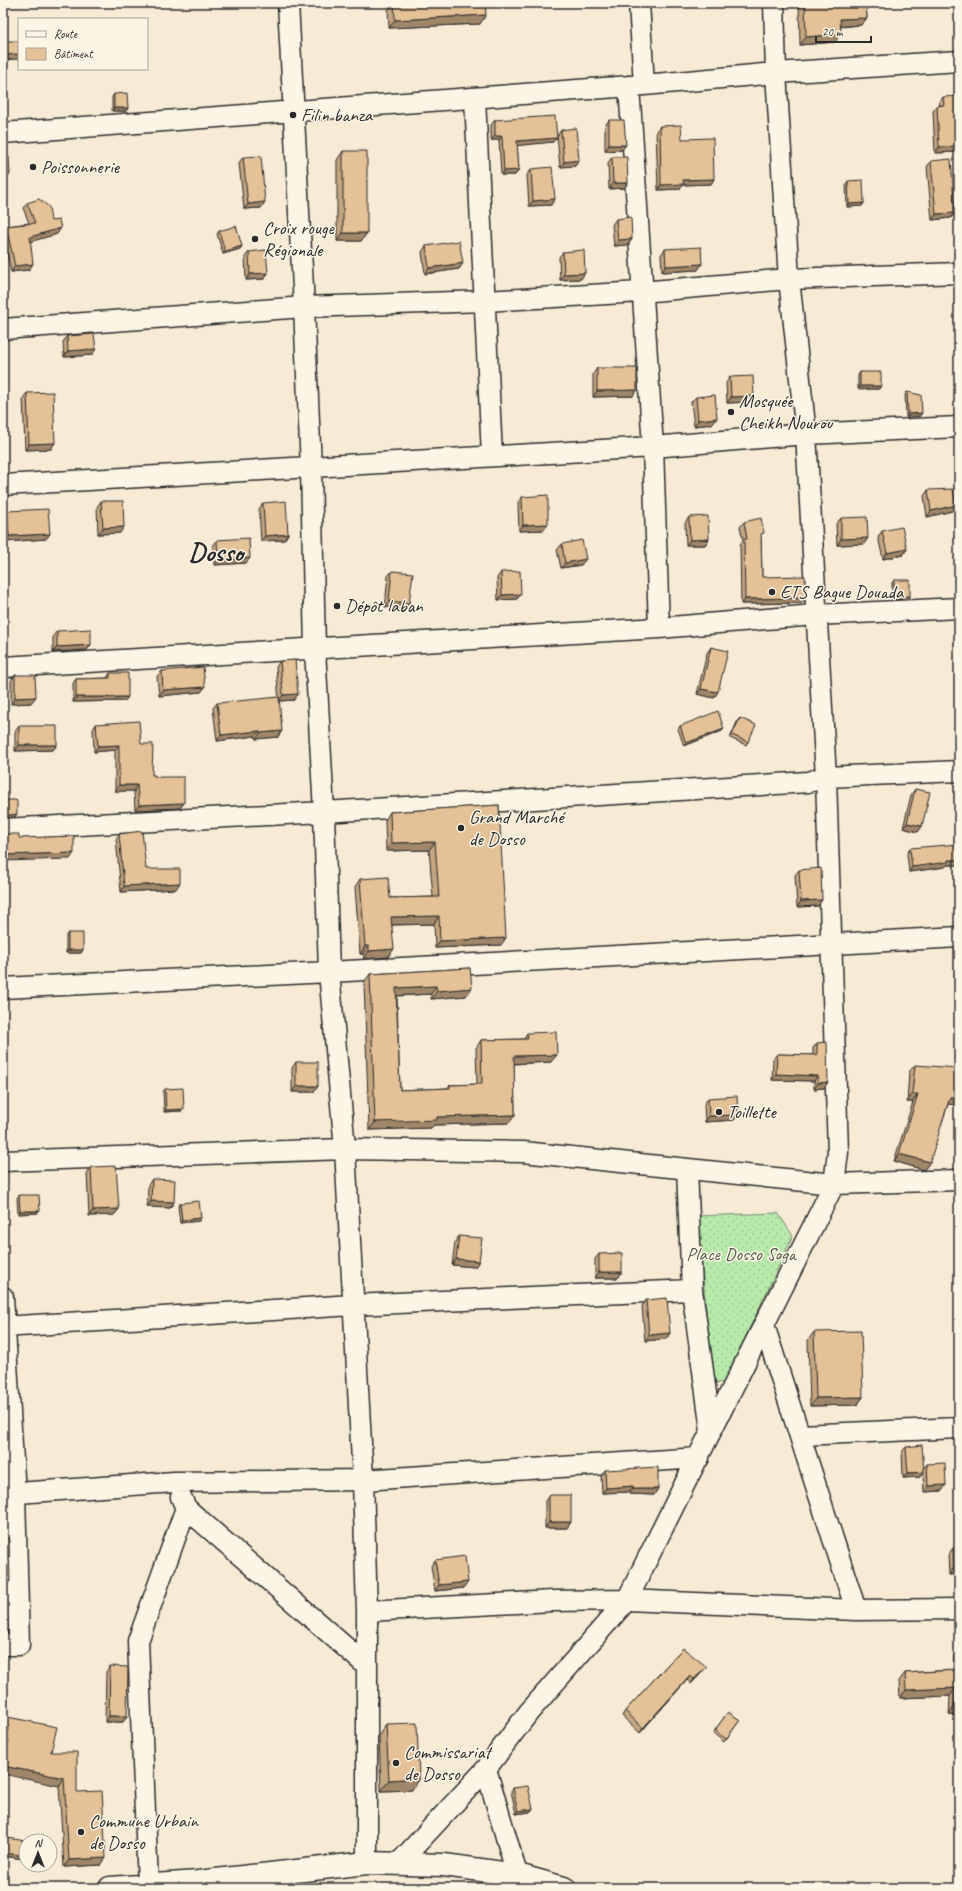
<svg xmlns="http://www.w3.org/2000/svg" width="962" height="1891" viewBox="0 0 962 1891" font-family="Caveat,sans-serif">
<defs>
<pattern id="grass-dots" width="8" height="8" patternUnits="userSpaceOnUse"><rect width="8" height="8" fill="#b8eaab"/><path d="M2 2h.1M6 6h.1" fill="none" stroke="#9ec993" stroke-width="1.8" stroke-linecap="round"/></pattern>
</defs>
<rect width="100%" height="100%" fill="#f7ebd5"/>
<filter id="ink" filterUnits="userSpaceOnUse"><feTurbulence type="fractalNoise" baseFrequency=".025" numOctaves="2"/><feDisplacementMap in="SourceGraphic" scale="8" xChannelSelector="R" yChannelSelector="G"/><feConvolveMatrix kernelMatrix="1 2 1 2 8 2 1 2 1" color-interpolation-filters="sRGB"/></filter>
<g filter="url(#ink)">
<path fill="url(#grass-dots)" stroke="#728a6b" d="M778,1213L793,1236L724,1383L713,1382L697,1216Z"/>
<g fill="none" stroke-linecap="round" stroke-linejoin="round">
<defs>
<path id="minor" d="M288,3L304,307L311,468L315,649L324,812L329,972L345,1149L363,1480L367,1611V1863
M639,3L644,85
M629,86L653,447L659,628
M475,98L492,456
M3,133L644,85L776,73L959,61
M3,329L304,307L485,301L641,292L789,279L959,273
M3,485L653,447L806,434L959,427
M3,667L659,628L815,615L959,608
M3,829L324,812L808,782L826,777L959,771
M3,988L329,972L959,937
M3,1161L345,1149L523,1152L834,1184L959,1180
M687,1169L692,1290L711,1430
M3,1297L15,1494L19,1645H3
M764,1325L856,1610
M3,1327L353,1305L692,1290
M800,1435L959,1428
M3,1494L174,1482L363,1480L699,1458
M181,1497L186,1508L367,1666
M367,1611L552,1601L627,1600L856,1610L959,1609
M486,1769L521,1888
M399,1863L486,1769L529,1712L627,1600L834,1184L838,1152L826,777L806,434L789,279L776,73L774,3
M148,1885L138,1641L186,1508"/>
<path id="highway" d="M110,1888L198,1882L367,1863L444,1865L518,1875L564,1888"/>
</defs>
<use href="#minor" stroke="#2b2b2b" stroke-width="23"/>
<use href="#highway" stroke="#2b2b2b" stroke-width="25"/>
<use href="#minor" stroke="#fcf5e5" stroke-width="20"/>
<use href="#highway" stroke="#fcf5e5" stroke-width="22"/>
</g>
<path fill="#c4a681" stroke="#2b2b2b" d="M393,3H485L480,24L389,28L388,10Z
M799,3H866L867,18L861,25L840,27L835,42L800,45Z
M114,94L128,108L126,111H112V97Z
M943,97L959,152L935,153L933,111L937,106L940,105L939,102Z
M495,120L557,138L553,142L517,145L519,170L515,175H501L499,140H491V125Z
M609,120L622,150L605,151V126Z
M660,126L682,139L714,179L711,184L683,185L680,189L658,190L656,131Z
M561,130L579,160L575,166L560,167L557,136Z
M343,151L367,233L361,241H337V160Z
M243,157L261,208L244,209L239,163Z
M612,157L628,183L624,188L609,189L608,163Z
M931,161L955,213L951,218L932,220L927,167Z
M531,169L551,205L529,206L527,175Z
M848,181L864,203L862,206L847,207L846,184Z
M27,203L51,221L57,234L30,241L29,270L11,272L3,236V231L6,226L29,223L23,208Z
M616,219L632,239L628,245L614,246L612,225Z
M219,231L242,246L240,249L223,254L217,234Z
M426,246L463,263L459,269L425,274L422,252Z
M665,249L698,270L662,272L661,255Z
M249,252L268,273L264,279L246,280L245,257Z
M563,252L581,279L560,280L559,257Z
M67,336L92,355L64,357L63,342Z
M597,368L633,396L593,397V374Z
M860,372L879,389H858V375Z
M730,377L754,396L750,402L727,403L726,383Z
M907,392L920,416L906,417L905,395Z
M27,393L51,449L25,450L23,398Z
M696,397L713,424L694,426L691,402Z
M928,490L952,511L927,517L924,496Z
M522,497L544,530L519,531L518,502Z
M101,501L120,533L98,534L97,507Z
M263,503L288,534L284,540L261,541L259,509Z
M7,511L46,539L5,542L3,517Z
M689,517L709,539L705,545H686L685,523Z
M841,518L864,544L837,545L836,524Z
M744,522L761,537L762,577L802,603L741,604L740,544L743,540L740,527Z
M882,531L907,549L903,555L883,559L878,537Z
M217,540L246,563L214,565L213,546Z
M562,544L581,565L561,568L557,550Z
M392,571L409,603L405,609L385,607L388,576Z
M501,572L521,594L517,599L498,600L497,578Z
M894,580L910,596L908,599L892,600V583Z
M57,631L91,645L87,650L53,652V636Z
M711,647L714,698L697,694L707,653Z
M280,661L294,700L279,701L276,667Z
M162,671L205,687L201,692L159,696L157,676Z
M110,673L125,701L73,702V683L76,679L107,678Z
M15,675L31,703L11,704V681Z
M217,703L278,737L256,739L255,736L217,741L213,708Z
M959,712V749H957L955,718Z
M740,718L748,742L746,745L730,738L738,720Z
M96,724L141,744L152,775L184,803L180,808L135,810L134,791H115V750L94,752L93,730Z
M19,726L57,745L53,750L15,751V732Z
M680,726L724,729L722,731L684,746L678,729Z
M915,789L922,826L918,832L903,828L911,795Z
M499,805L501,945L435,948L434,924L392,925L388,957L364,959L363,954H360L355,887L360,879L390,898L433,897L429,850L386,851L385,820L390,812Z
M119,834L146,869L176,889L121,892L116,839Z
M910,848L959,865H947L945,867L909,872L907,854Z
M799,870L818,906L797,907L795,875Z
M68,933L81,953H66V935Z
M470,968L466,996L431,999V994L397,996L400,1090L447,1088L450,1085L477,1084L476,1048L481,1040L524,1039L527,1033L551,1062L514,1064L515,1115L509,1123L434,1125L431,1128L369,1130L364,982L370,974Z
M817,1043L828,1082L824,1088L814,1089V1081L772,1080L773,1059L777,1054L813,1055V1048Z
M296,1062L318,1086L314,1092H292V1068Z
M915,1065L948,1105L924,1170L894,1161L913,1102H907L909,1072Z
M165,1089L182,1111L164,1112L163,1092Z
M708,1098L738,1115L734,1120L705,1122L704,1104Z
M91,1167L119,1209L114,1215L89,1216L87,1173Z
M152,1179L170,1208L147,1207L148,1185Z
M19,1195L38,1213L18,1214L17,1198Z
M180,1203L199,1221L180,1223L178,1206Z
M459,1236L479,1261L475,1267L452,1265L455,1242Z
M599,1254L622,1272L618,1278H595V1259Z
M646,1300L670,1333L666,1339L645,1341L642,1306Z
M814,1332L863,1397L857,1405L810,1406L808,1340Z
M906,1447L923,1469L927,1464L942,1491L924,1492L923,1473L920,1477L903,1478L902,1452Z
M605,1470L654,1495L629,1494V1492L602,1493L601,1476Z
M549,1495L571,1522L567,1528H545V1501Z
M953,1548L959,1574L949,1575L948,1555Z
M435,1560L464,1588L435,1591L431,1566Z
M683,1648L703,1671L691,1684L687,1680L640,1733L622,1716L625,1711Z
M959,1648V1716L949,1715L950,1696L900,1698L899,1681L905,1673L953,1670L954,1655Z
M110,1666L127,1716L123,1722H105L106,1672Z
M728,1712L740,1720L724,1742L713,1733Z
M386,1724L412,1790L381,1791L379,1735Z
M51,1752L77,1792L101,1865L64,1867L59,1786Z
M513,1788L530,1812L516,1814L511,1791Z
M7,1838L24,1859L3,1856L5,1841Z"/>
<path fill="#a08769" stroke="#2b2b2b" d="M486,15L480,24L389,28L395,20Z
M867,18L861,25L834,27L840,19Z
M841,34L835,42L800,45L806,37Z
M19,54V59L3,60V55Z
M114,108H128L126,111H112Z
M495,136H502L499,140H491Z
M557,138L553,142L514,146L517,141Z
M609,145H626L622,150L605,151Z
M959,146V152L935,153L939,147Z
M579,160L575,166L560,167L564,162Z
M519,170L515,175H501L504,171Z
M10,174L6,180H3V175Z
M714,179L711,184L683,185L680,189L658,190L661,185L683,180Z
M613,183H628L624,188L609,189Z
M555,199L551,205L529,206L533,201Z
M265,202L261,208L244,209L248,204Z
M864,203L862,206L847,207L849,204Z
M955,213L951,218L932,220L936,214Z
M61,228L57,234L26,243L30,237Z
M343,233H367L361,241H337Z
M632,239L628,245L614,246L618,240Z
M242,246L240,249L223,254L225,251Z
M463,263L459,269L425,274L429,268Z
M33,264L29,270L11,272L15,266Z
M702,264L698,270L662,272L666,266Z
M268,273L264,279L246,280L250,274Z
M585,273L581,279L560,280L564,274Z
M96,349L92,355L64,357L68,351Z
M860,386H881L879,389H858Z
M637,390L633,396L593,397L597,391Z
M754,396L750,402L727,403L731,397Z
M922,413L920,416L906,417L908,414Z
M717,418L713,424L694,426L698,420Z
M55,443L51,449L25,450L29,444Z
M956,505L952,511L927,517L931,511Z
M548,524L544,530L519,531L523,525Z
M124,527L120,533L98,534L103,528Z
M50,534L46,539L5,542L9,536Z
M288,534L284,540L261,541L265,536Z
M868,538L864,544L837,545L841,539Z
M709,539L705,545H686L690,540Z
M907,549L903,555L883,559L887,553Z
M250,558L246,563L214,565L218,560Z
M586,559L581,565L561,568L565,563Z
M521,594L517,599L498,600L502,595Z
M910,596L908,599L892,600L894,597Z
M806,598L802,603L741,604L745,599Z
M389,601L409,603L405,609L385,607Z
M91,645L87,650L53,652L57,647Z
M205,687L201,692L159,696L163,690Z
M701,689L718,692L714,698L697,694Z
M298,694L294,700L279,701L283,695Z
M36,697L31,703L11,704L15,698Z
M76,697H128L125,701L73,702Z
M724,729L722,731L684,746L686,743Z
M259,731L255,736L217,741L221,735Z
M282,731L278,737L256,739L260,733Z
M19,745H57L53,750L15,751Z
M119,745L115,750L94,752L98,746Z
M119,785H137L134,791H115Z
M184,803L180,808L135,810L139,805Z
M17,814L15,817L3,818V816Z
M907,823L922,826L918,832L903,828Z
M435,842L429,850L386,851L391,843Z
M74,853L70,859L3,861V855Z
M948,860H959V865H947L945,867L909,872L912,867Z
M180,883L176,889L121,892L124,886Z
M822,900L818,906L797,907L801,901Z
M439,916L434,924L386,925L391,917Z
M506,938L501,945L435,948L440,941Z
M365,946H369L363,954H360Z
M394,949L388,957L364,959L369,951Z
M68,950H83L81,953H66Z
M436,986L431,994L391,996L396,988Z
M472,988L466,996L431,999L437,991Z
M557,1055L551,1062L508,1064L514,1056Z
M776,1074L818,1076L814,1081L772,1080Z
M828,1082L824,1088L814,1089L818,1083Z
M296,1086H318L314,1092H292Z
M912,1094H918L913,1102H907Z
M950,1097H959V1105L945,1104Z
M184,1109L182,1111L164,1112L166,1110Z
M515,1115L509,1123L434,1125L431,1128L369,1130L375,1122L437,1117Z
M738,1115L734,1120L705,1122L709,1116Z
M899,1154L930,1162L924,1170L894,1161Z
M151,1201L174,1202L170,1208L147,1207Z
M119,1209L114,1215L89,1216L93,1210Z
M20,1211H40L38,1213L18,1214Z
M201,1218L199,1221L180,1223L182,1220Z
M456,1259L479,1261L475,1267L452,1265Z
M599,1272H622L618,1278H595Z
M670,1333L666,1339L645,1341L649,1335Z
M863,1397L857,1405L810,1406L816,1398Z
M924,1472L920,1477L903,1478L908,1473Z
M946,1485L942,1491L924,1492L928,1486Z
M633,1486L629,1492L602,1493L606,1488Z
M633,1489H658L654,1495L629,1494Z
M549,1522H571L567,1528H545Z
M954,1567H959V1574L949,1575Z
M3,1581H10L6,1586L3,1587Z
M468,1582L464,1588L435,1591L439,1585Z
M707,1667L703,1671L691,1684L694,1679Z
M690,1676L687,1680L640,1733L643,1728Z
M956,1688L950,1696L900,1698L906,1690Z
M954,1707H959V1716L949,1715Z
M109,1716H127L123,1722H105Z
M3,1766L64,1778L59,1786L3,1774Z
M419,1778L412,1790L381,1791L389,1780Z
M533,1809L530,1812L516,1814L518,1811Z
M5,1853L26,1856L24,1859L3,1856Z
M106,1858L101,1865L64,1867L69,1860Z"/>
<path fill="#e4c196" stroke="#2b2b2b" d="M394,3H485L486,15L395,20Z
M805,3H866L867,18L840,19L841,34L806,37Z
M3,41H19V54L3,55Z
M127,93L128,108H114V94Z
M959,96V146L939,147L937,106L944,105L943,97Z
M555,116L557,138L517,141L519,170L504,171L502,136H495V120Z
M609,120H624L626,145H609Z
M681,125L682,139L713,138L714,179L683,180L684,184L661,185L660,126Z
M576,128L579,160L564,162L561,130Z
M343,151H367V233H343Z
M261,156L265,202L248,204L243,157Z
M3,157H9L10,174L3,175Z
M612,157H627L628,183H613Z
M951,159L955,213L936,214L931,161Z
M552,167L555,199L533,201L531,169Z
M863,180L864,203L849,204L848,181Z
M39,199L49,207L51,221L59,220L61,228L30,237L33,264L15,266L6,226L35,223L27,203Z
M631,217L632,239L618,240L616,219Z
M236,226L242,246L225,251L219,231Z
M459,241L463,263L429,268L426,246Z
M701,247L702,264L666,266L665,249Z
M266,250L268,273L250,274L249,252Z
M584,250L585,273L564,274L563,252Z
M94,334L96,349L68,351L67,336Z
M597,368H637V390L597,391Z
M860,372H881V386H860Z
M753,376L754,396L731,397L730,377Z
M53,392L55,443L29,444L27,393Z
M907,392L921,395L922,413L908,414Z
M715,395L717,418L698,420L696,397Z
M953,489L956,505L931,511L928,490Z
M548,495V524L523,525L522,497Z
M101,501H123L124,527L103,528Z
M286,501L288,534L265,536L263,503Z
M48,509L50,534L9,536L7,511Z
M708,516L709,539L690,540L689,517Z
M867,517L868,538L841,539V518Z
M761,518L764,533L761,534L762,577L805,576L806,598L745,599L744,539H747L744,522Z
M902,527L907,549L887,553L882,531Z
M249,538L250,558L218,560L217,540Z
M582,540L586,559L565,563L562,544Z
M392,571L413,573L409,603L389,601Z
M520,571L521,594L502,595L501,572Z
M894,580H910V596L894,597Z
M91,629V645L57,647V631Z
M711,647L728,651L718,692L701,689Z
M295,660L298,694L283,695L280,661Z
M203,667L205,687L163,690L162,671Z
M110,673H128V697H76V679L110,678Z
M15,675H35L36,697L15,698Z
M279,697L282,731L260,733L259,731L221,735L217,703Z
M718,711L724,729L686,743L680,726Z
M740,718L756,725L748,742L732,735Z
M139,721L141,744H153L152,775H155V777H184V803L139,805L137,785H119V745L98,746L96,724Z
M19,726H57V745H19Z
M915,789L930,792L922,826L907,823Z
M3,800H17V814L3,816Z
M499,805L506,938L440,941L439,916L391,917L394,949L369,951V946H365L360,879L388,877L390,898L439,897L435,842L391,843L390,812Z
M142,831L146,869H180V883L124,886L119,834Z
M3,834H19V838L74,836V853L3,855Z
M959,844V860H948V862L912,867L910,848Z
M821,868L822,900L801,901L799,870Z
M68,933H83V950H68Z
M470,968L472,988L437,991L436,986L396,988L400,1090L450,1088V1085L482,1084L481,1040L528,1039L527,1033L556,1032L557,1055L514,1056L515,1115L437,1117V1120L375,1122L370,974Z
M827,1042L828,1082L818,1083V1076L776,1074L777,1054L817,1055V1043Z
M296,1062H318V1086H296Z
M915,1065L959,1068V1097H950L930,1162L899,1154L918,1094H912Z
M183,1088L184,1109L166,1110L165,1089Z
M737,1096L738,1115L709,1116L708,1098Z
M116,1166L119,1209L93,1210L91,1167Z
M152,1179L175,1180L174,1202L151,1201Z
M19,1195H39L40,1211H20Z
M199,1201L201,1218L182,1220L180,1203Z
M459,1236L482,1238L479,1261L456,1259Z
M622,1253V1272H599V1254Z
M667,1298L670,1333L649,1335L646,1300Z
M861,1331L863,1397L816,1398L814,1332Z
M922,1445L924,1472L908,1473L906,1447Z
M945,1463L946,1485L928,1486L927,1464Z
M658,1467V1489H633V1486L606,1488L605,1470Z
M549,1495H571V1522H549Z
M3,1538H9L10,1581H3Z
M959,1547V1567H954L953,1548Z
M465,1556L468,1582L439,1585L435,1560Z
M683,1648L707,1667L694,1679L690,1676L643,1728L625,1711Z
M959,1653V1707H954L956,1688L906,1690L905,1673L958,1670Z
M110,1666L128,1667L127,1716H109Z
M728,1712L740,1720L726,1739L715,1730Z
M3,1716L57,1727L51,1752H77V1792L102,1791L106,1858L69,1860L64,1778L3,1766Z
M417,1723L419,1778L389,1780L386,1724Z
M528,1786L533,1809L518,1811L513,1788Z
M7,1838L26,1841V1856L5,1853Z"/>
</g>
<g fill="#2b2b2b" stroke="#fcf5e5" stroke-width="1.5">
<circle cx="293" cy="115" r="4"/>
<circle cx="33" cy="167" r="4"/>
<circle cx="255" cy="239" r="4"/>
<circle cx="731" cy="412" r="4"/>
<circle cx="772" cy="592" r="4"/>
<circle cx="337" cy="606" r="4"/>
<circle cx="461" cy="828" r="4"/>
<circle cx="719" cy="1112" r="4"/>
<circle cx="396" cy="1763" r="4"/>
<circle cx="81" cy="1832" r="4"/>
</g>
<g text-anchor="middle" dominant-baseline="central" stroke-width="3" stroke-linejoin="round" paint-order="stroke">
<g font-size="19" fill="#2b2b2b" stroke="#fcf5e5" text-anchor="start">
<text x="301" y="115">Filin banza</text>
<text x="41" y="167">Poissonnerie</text>
<text x="263" y="228">Croix rouge<tspan x="263" dy="22">Régionale</tspan></text>
<text x="739" y="401">Mosquée<tspan x="739" dy="22">Cheikh Nourou</tspan></text>
<text x="780" y="592">ETS Bague Douada</text>
<text x="345" y="606">Dépôt laban</text>
<text x="469" y="817">Grand Marché<tspan x="469" dy="22">de Dosso</tspan></text>
<text x="727" y="1112">Toillette</text>
<text x="404" y="1752">Commissariat<tspan x="404" dy="22">de Dosso</tspan></text>
<text x="89" y="1821">Commune Urbain<tspan x="89" dy="22">de Dosso</tspan></text>
</g>
<g font-size="19" fill="#4e5b4b" stroke="#fcf5e5">
<text x="741" y="1254">Place Dosso Soga</text>
</g>
<g font-size="27" font-weight="bold" fill="#2b2b2b" stroke="#fcf5e5">
<text x="216" y="552">Dosso</text>
</g>
</g>
<rect width="962" height="1891" fill="none" stroke="#fcf5e5" stroke-width="16"/>
<rect x="8" y="8" width="946" height="1875" fill="none" stroke="#2b2b2b" stroke-width="1.5" filter="url(#ink)"/>
<rect x="18" y="18" width="130" height="52" fill="#fcf5e5" stroke="#a8a49b"/>
<rect x="26" y="31" width="20" height="6" fill="#fcf5e5" stroke="#a8a49b"/>
<text x="54" y="38" font-size="12" fill="#2b2b2b">Route</text>
<rect x="26" y="48" width="20" height="12" fill="#e4c196" stroke="#a8a49b"/>
<text x="54" y="58" font-size="12" fill="#2b2b2b">Bâtiment</text>
<g transform="translate(38 1853)"><circle r="19" fill="#fcf5e5" stroke="#a8a49b"/>
<path d="M0-3L7 15L0 10L-7 15Z" fill="#2b2b2b"/>
<text y="-6" font-size="11" font-weight="bold" text-anchor="middle" fill="#2b2b2b">N</text>
</g>
<path d="M816 36v6h55v-6" fill="none" stroke="#2b2b2b" stroke-width="2"/>
<text x="822" y="36" font-size="12" fill="#2b2b2b" stroke="#fcf5e5" stroke-width="3" paint-order="stroke">20 m</text>
</svg>
